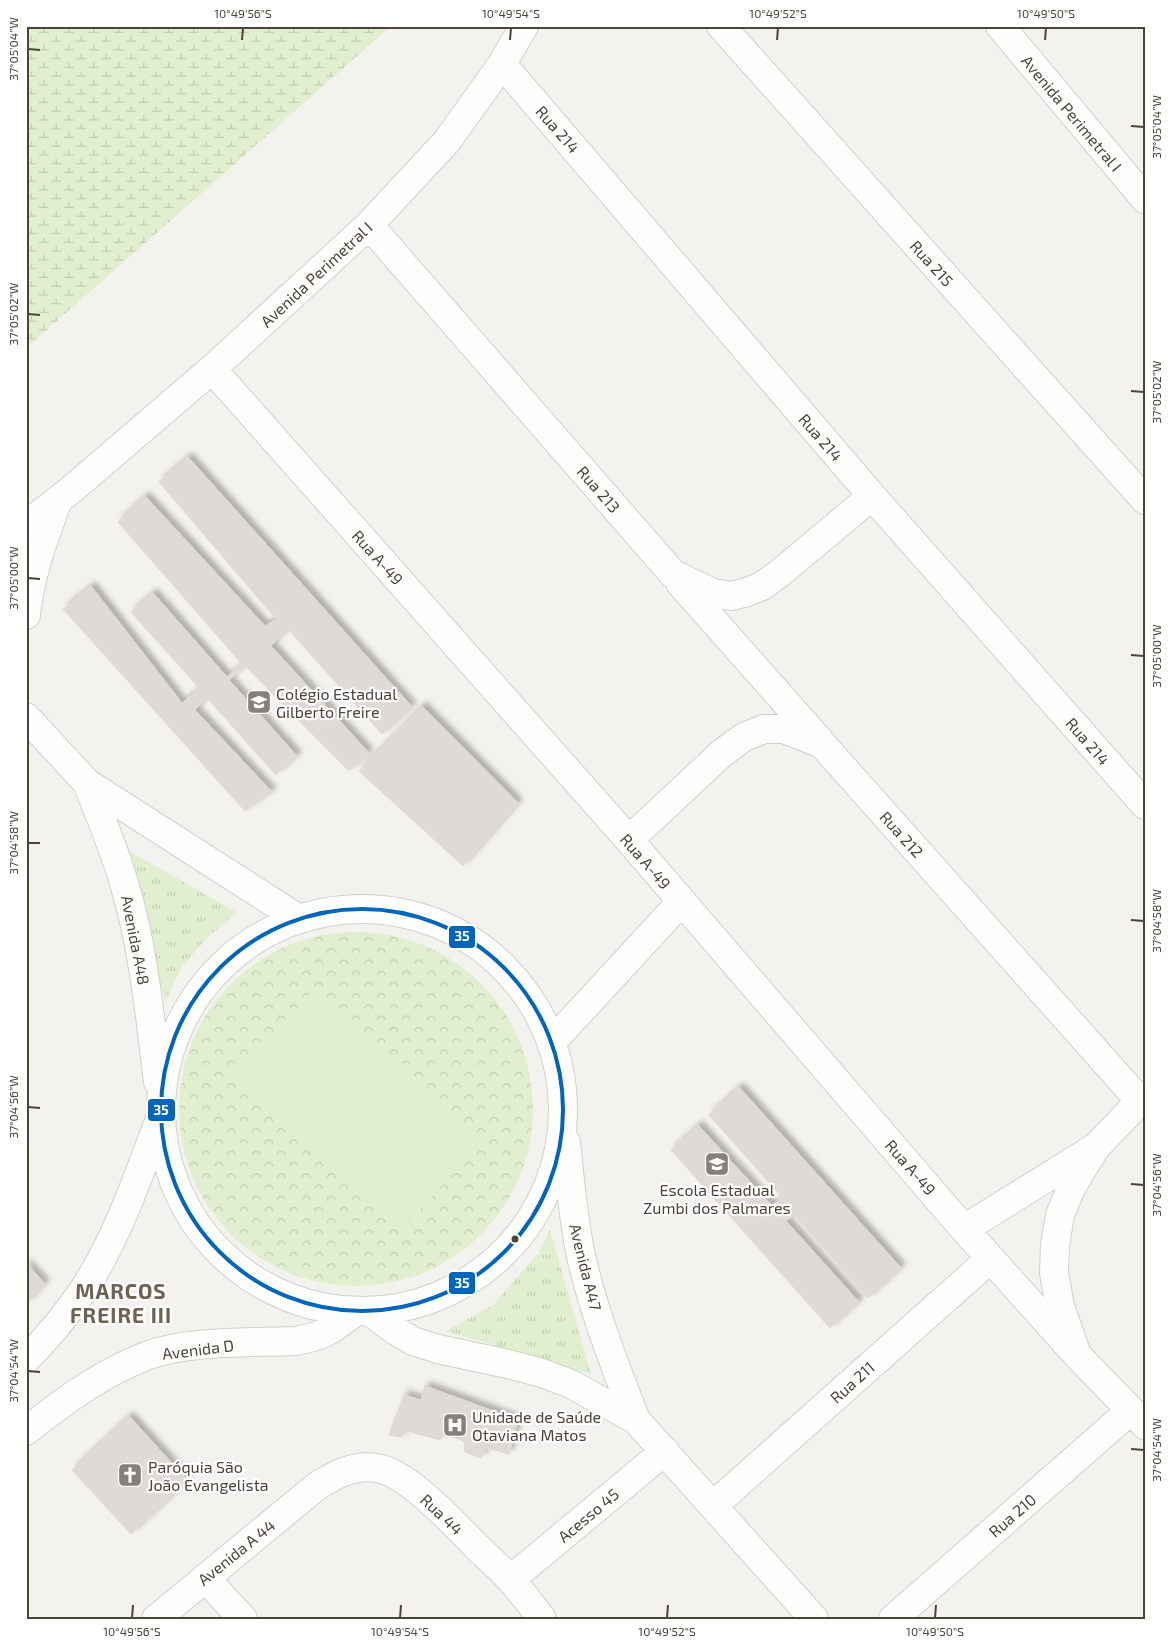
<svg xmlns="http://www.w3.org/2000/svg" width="1171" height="1645" viewBox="0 0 1171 1645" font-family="'Exo 2',sans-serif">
<defs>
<pattern id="grass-tufts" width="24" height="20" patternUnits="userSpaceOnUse" patternTransform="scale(1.25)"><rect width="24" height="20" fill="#e1eecf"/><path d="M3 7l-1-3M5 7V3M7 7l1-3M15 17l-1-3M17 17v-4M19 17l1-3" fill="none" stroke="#c3cdb2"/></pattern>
<pattern id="wetland-marsh" width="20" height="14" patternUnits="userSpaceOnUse" patternTransform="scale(1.25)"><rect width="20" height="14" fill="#e1eecf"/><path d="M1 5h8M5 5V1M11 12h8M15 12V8" fill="none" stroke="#c3cdb2"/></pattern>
<pattern id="park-crowns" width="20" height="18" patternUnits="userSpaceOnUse" patternTransform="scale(1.25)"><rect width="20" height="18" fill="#e1eecf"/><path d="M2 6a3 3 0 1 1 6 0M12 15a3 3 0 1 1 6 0" fill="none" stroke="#c3cdb2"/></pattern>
<filter id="shadow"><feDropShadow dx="4.5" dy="-4.5" stdDeviation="2.5" flood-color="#0004"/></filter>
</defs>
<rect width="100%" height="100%" fill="#f4f2ee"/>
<path fill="url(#grass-tufts)" d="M124,848L236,912L206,939L182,966L165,1002Z
M550,1230L591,1374L446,1331L493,1305L538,1254Z"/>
<path fill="url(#wetland-marsh)" d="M26,26H391L33,342L26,344Z"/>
<path fill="url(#park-crowns)" d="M179 1109a177 177 0 1 1 354 0a177 177 0 1 1-354 0Z"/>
<path fill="#e1eecf" d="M313,991L480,1143L402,1230L234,1078Z"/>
<path fill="#dedbd6" stroke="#dcd9d4" filter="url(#shadow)" d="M188,457L412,707L382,734L288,629L271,646L369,753L349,771L245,666L229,680L297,756L276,775L207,698L195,710L272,792L245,811L63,609L91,586L182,703L199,688L131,612L153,593L227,677L242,664L118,522L145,496L265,626L276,619L159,482Z
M422,706L518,803L463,866L359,771Z
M739,1087L901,1268L868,1298L794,1215L786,1221L859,1302L830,1328L671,1150L698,1125L772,1206L782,1197L709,1115Z
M26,1263L45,1284L26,1304Z
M425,1386L518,1420L509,1454L486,1448L481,1458L465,1452L464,1441L443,1434L440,1440L404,1430L402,1437L389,1435L404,1395L421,1400Z
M129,1416L188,1481L131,1534L72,1470Z"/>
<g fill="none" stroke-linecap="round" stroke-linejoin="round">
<defs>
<path id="minor" d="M721,26L1145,500
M1000,26L1145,199
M502,64L872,496L1145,805
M369,225L673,574L713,593L732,596L747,592L762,586L780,573L872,496
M212,369L629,840L964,1229L1077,1355
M26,525L72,489L212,369L369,225L447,141L502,64L524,26
M680,583L819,740
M26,615C30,575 44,538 58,500
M26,717L87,783L299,919
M87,783C101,818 116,853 126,890C144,952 150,1018 158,1082
M629,840L722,753L744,737L764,729H784L822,744L1140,1101
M161 1110a201 201 0 1 1 402 0a201 201 0 1 1-402 0Z
M551,1043L681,902
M566,1142C570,1180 573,1219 581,1256C594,1313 615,1366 636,1420
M1096,1147L1071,1188L1060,1215L1055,1245L1054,1273L1060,1306L1077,1355L1145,1425
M964,1229L1096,1147L1145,1096
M370,1312L396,1331L413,1341L438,1349L508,1364L542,1373L571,1384L636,1420L814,1619
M26,1359C48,1338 67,1314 84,1289C118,1237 138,1176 160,1119
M26,1431C64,1401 100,1374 146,1356C188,1340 250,1343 295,1341C325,1336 331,1330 355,1312
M714,1505L990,1259
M205,1578L243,1619
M511,1579L665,1451
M156,1619L317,1486C335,1475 354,1464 377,1468C408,1473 453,1523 475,1545C487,1557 500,1568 511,1580C522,1592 532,1606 542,1619
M893,1619L1130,1411"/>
</defs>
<use href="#minor" stroke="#d2d0cb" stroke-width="30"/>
<use href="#minor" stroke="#fdfdfc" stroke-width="28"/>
<defs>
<path id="bus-1" d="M161 1110a201 201 0 1 1 402 0a201 201 0 1 1-402 0Z"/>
</defs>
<use href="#bus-1" stroke="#fff" stroke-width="8"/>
<use href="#bus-1" stroke="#0065bd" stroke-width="4"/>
</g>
<path fill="none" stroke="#4b4439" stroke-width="2" d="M242,40L243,28M510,40L511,28M777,40L778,28M1045,40L1046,28M28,49L40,50M1131,126L1144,127M28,314L40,315M1131,391L1144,392M28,578L40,579M1131,655L1144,656M28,843H40M1131,920L1144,921M28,1107L40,1108M1131,1184L1144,1185M28,1371L40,1372M1131,1449L1144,1450M132,1618L133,1605M400,1618L401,1605M667,1618L668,1605M935,1618L936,1605"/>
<defs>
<symbol id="school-square" viewBox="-11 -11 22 22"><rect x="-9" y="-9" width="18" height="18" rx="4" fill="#868178" stroke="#fff"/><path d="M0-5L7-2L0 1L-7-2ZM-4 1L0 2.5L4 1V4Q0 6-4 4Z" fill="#fff"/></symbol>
<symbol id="hospital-square" viewBox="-11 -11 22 22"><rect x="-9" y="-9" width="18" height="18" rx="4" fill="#868178" stroke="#fff"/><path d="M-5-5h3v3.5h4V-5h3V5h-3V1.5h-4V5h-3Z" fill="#fff"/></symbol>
<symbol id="church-square" viewBox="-11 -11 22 22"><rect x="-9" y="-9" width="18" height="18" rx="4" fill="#868178" stroke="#fff"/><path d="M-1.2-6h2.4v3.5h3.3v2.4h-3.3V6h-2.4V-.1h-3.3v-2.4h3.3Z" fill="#fff"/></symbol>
</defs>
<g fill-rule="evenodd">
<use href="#school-square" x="245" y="688" width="28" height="28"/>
<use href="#school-square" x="703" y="1150" width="28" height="28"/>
<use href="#hospital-square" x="441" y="1411" width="28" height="28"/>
<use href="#church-square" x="116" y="1461" width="28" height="28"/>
</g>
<circle fill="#4b4439" stroke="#fff" stroke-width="2" cx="515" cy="1239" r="4.5"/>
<g text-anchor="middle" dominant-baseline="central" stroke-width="4.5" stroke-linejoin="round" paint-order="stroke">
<g font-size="16" fill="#4b4439" stroke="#fff">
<text transform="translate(1072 113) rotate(50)">Avenida Perimetral I</text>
<text transform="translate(558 129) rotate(49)">Rua 214</text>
<text transform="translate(932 263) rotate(48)">Rua 215</text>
<text transform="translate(316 274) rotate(-43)">Avenida Perimetral I</text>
<text transform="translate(821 437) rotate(49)">Rua 214</text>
<text transform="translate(599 489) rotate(49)">Rua 213</text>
<text transform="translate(378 557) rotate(48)">Rua A-49</text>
<text transform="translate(1088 741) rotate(49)">Rua 214</text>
<text transform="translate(902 834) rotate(48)">Rua 212</text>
<text transform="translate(646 861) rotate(49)">Rua A-49</text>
<text transform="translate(136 940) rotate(79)">Avenida A48</text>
<text transform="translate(911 1167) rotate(49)">Rua A-49</text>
<text transform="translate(586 1267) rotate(76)">Avenida A47</text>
<text transform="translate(198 1349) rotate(-7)">Avenida D</text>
<text transform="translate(852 1382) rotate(-42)">Rua 211</text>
<text transform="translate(442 1514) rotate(43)">Rua 44</text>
<text transform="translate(588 1515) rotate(-40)">Acesso 45</text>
<text transform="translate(1012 1515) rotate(-41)">Rua 210</text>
<text transform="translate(236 1552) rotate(-39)">Avenida A 44</text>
</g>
<g font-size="16" fill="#4b4439" stroke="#fff" text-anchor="start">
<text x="276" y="693">Colégio Estadual<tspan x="276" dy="18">Gilberto Freire</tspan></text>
<text x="717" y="1189" text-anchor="middle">Escola Estadual<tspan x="717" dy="18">Zumbi dos Palmares</tspan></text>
<text x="472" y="1416">Unidade de Saúde<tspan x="472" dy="18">Otaviana Matos</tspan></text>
<text x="148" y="1466">Paróquia São<tspan x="148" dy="18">João Evangelista</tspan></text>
</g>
<g font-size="21" font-weight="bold" letter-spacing="1" fill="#6e6250" stroke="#fff">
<text x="121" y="1290">MARCOS<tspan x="121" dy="24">FREIRE III</tspan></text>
</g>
</g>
<g stroke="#fff" stroke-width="2">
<rect x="448" y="925" width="28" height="24" rx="5" fill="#0065bd"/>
<rect x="147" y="1098" width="29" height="24" rx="5" fill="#0065bd"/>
<rect x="448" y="1271" width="28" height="24" rx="5" fill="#0065bd"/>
</g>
<g font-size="14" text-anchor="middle" font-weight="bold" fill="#fff">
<text x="462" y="941">35</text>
<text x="161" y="1115">35</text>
<text x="462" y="1288">35</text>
</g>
<rect width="1171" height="1645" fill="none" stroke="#ffffff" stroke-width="55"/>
<rect x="28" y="28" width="1116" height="1590" fill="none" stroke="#4b4439" stroke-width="2"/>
<g font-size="12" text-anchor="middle" fill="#4b4439">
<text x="243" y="18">10°49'56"S</text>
<text x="511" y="18">10°49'54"S</text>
<text x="778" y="18">10°49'52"S</text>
<text x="1046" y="18">10°49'50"S</text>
<text transform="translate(14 49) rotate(-90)" y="4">37°05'04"W</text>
<text transform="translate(1157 127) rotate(-90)" y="4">37°05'04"W</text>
<text transform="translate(14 314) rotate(-90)" y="4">37°05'02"W</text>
<text transform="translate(1157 392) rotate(-90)" y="4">37°05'02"W</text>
<text transform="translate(14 578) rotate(-90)" y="4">37°05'00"W</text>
<text transform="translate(1157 656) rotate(-90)" y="4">37°05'00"W</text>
<text transform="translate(14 843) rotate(-90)" y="4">37°04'58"W</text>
<text transform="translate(1157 921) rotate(-90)" y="4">37°04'58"W</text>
<text transform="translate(14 1107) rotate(-90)" y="4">37°04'56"W</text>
<text transform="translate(1157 1185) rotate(-90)" y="4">37°04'56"W</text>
<text transform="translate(14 1371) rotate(-90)" y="4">37°04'54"W</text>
<text transform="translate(1157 1450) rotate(-90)" y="4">37°04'54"W</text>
<text x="132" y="1636">10°49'56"S</text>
<text x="400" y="1636">10°49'54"S</text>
<text x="667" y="1636">10°49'52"S</text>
<text x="935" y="1636">10°49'50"S</text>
</g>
</svg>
